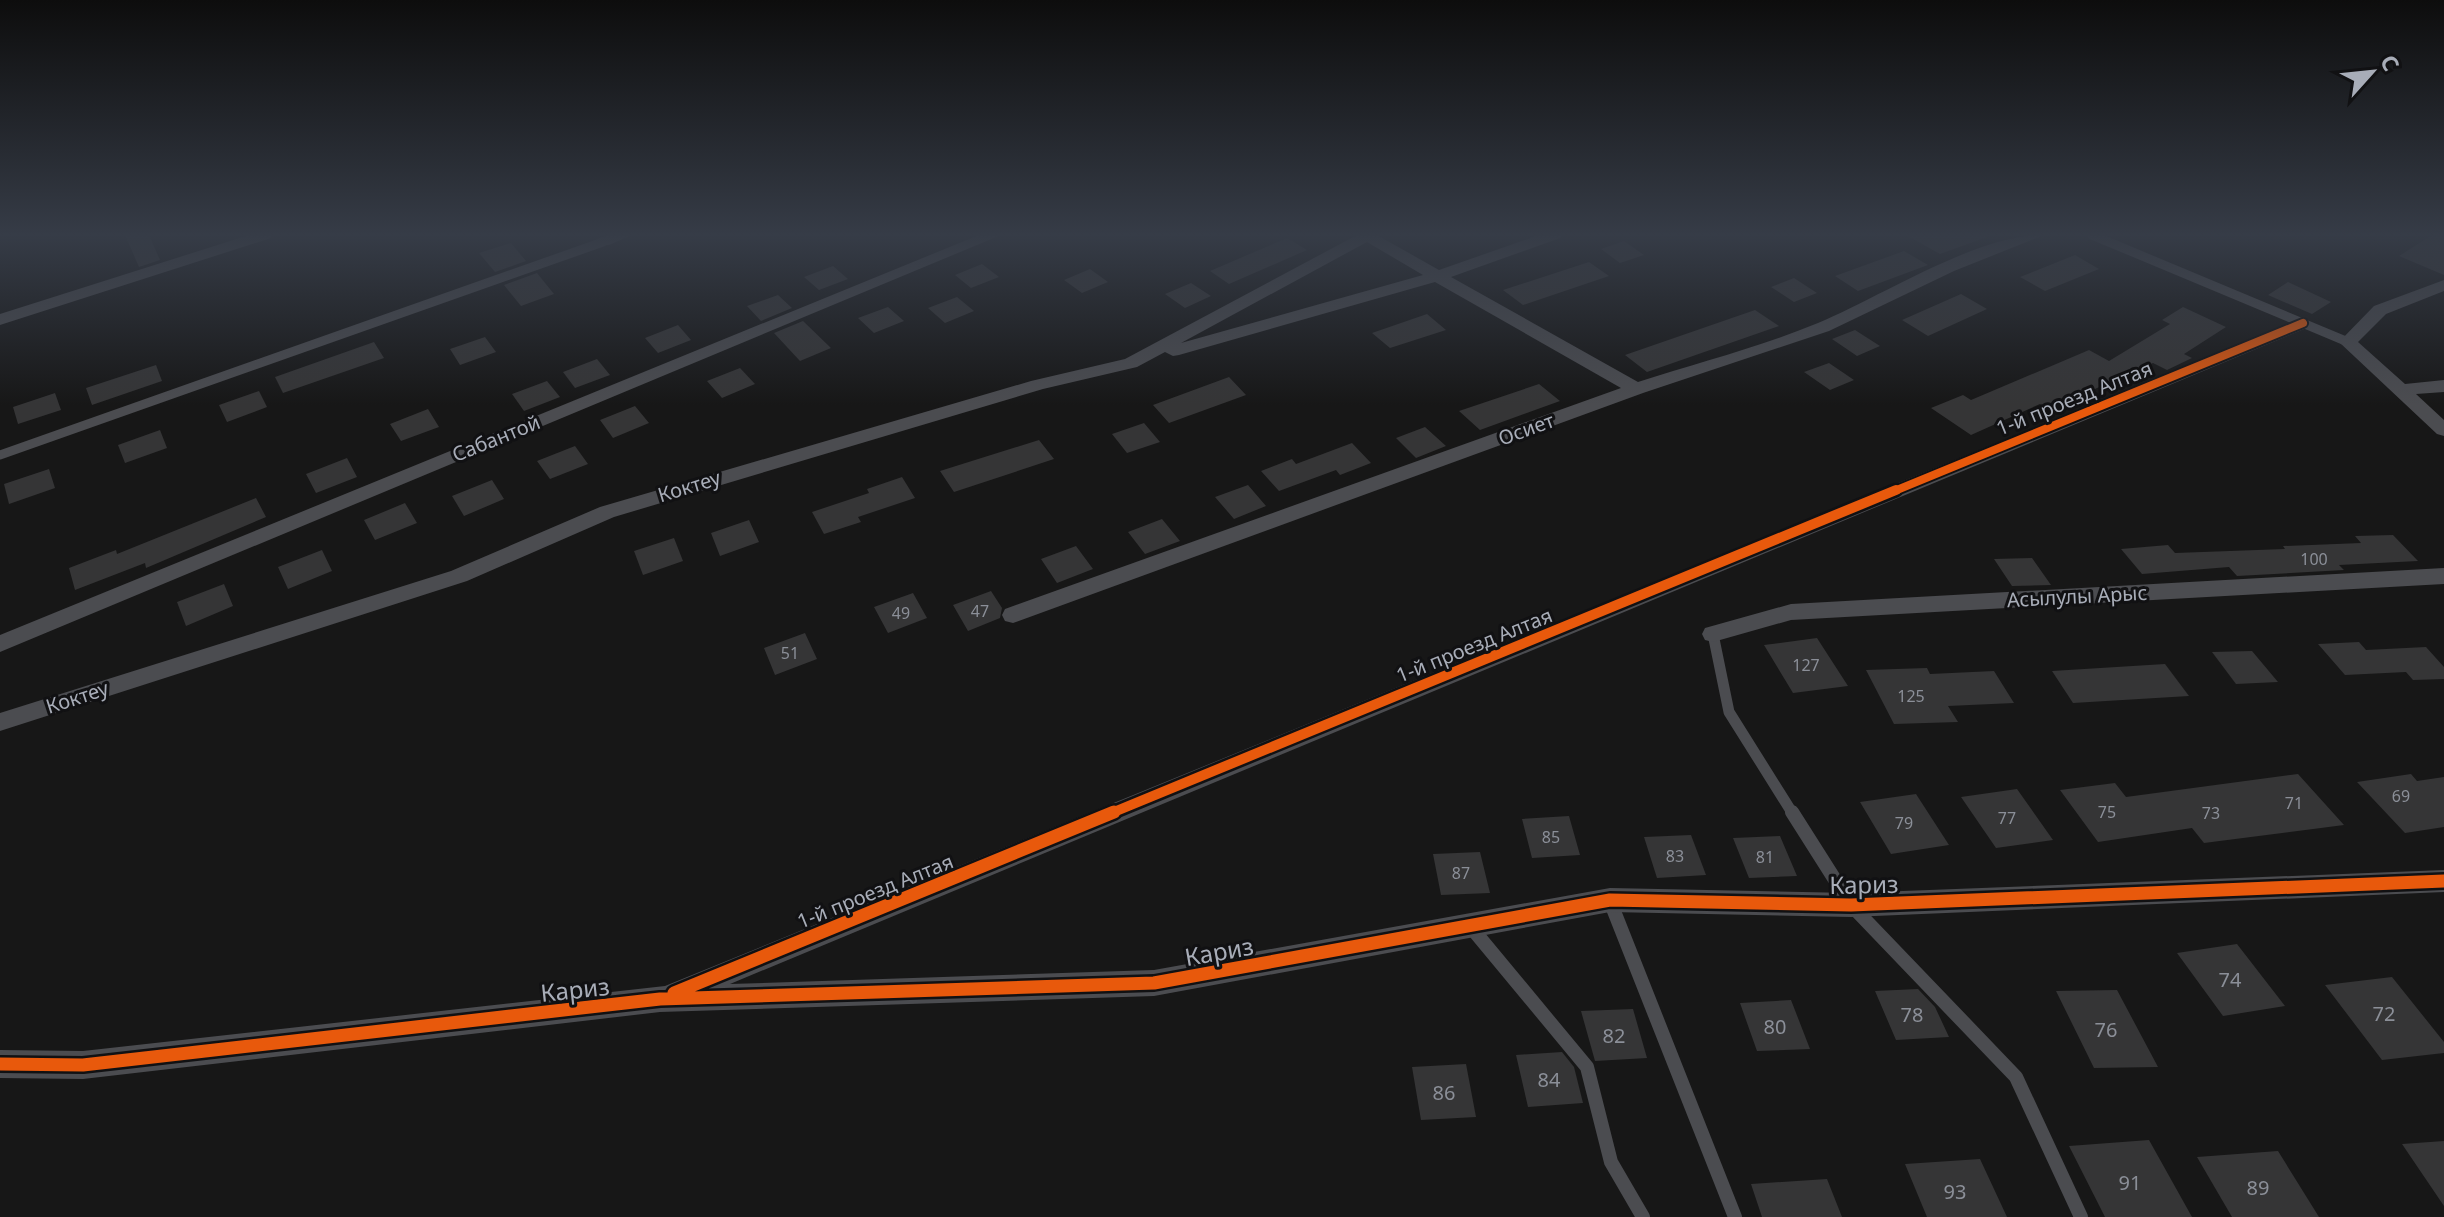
<svg xmlns="http://www.w3.org/2000/svg" width="2444" height="1217" viewBox="0 0 2444 1217" font-family="'Noto Sans',sans-serif">
<rect width="100%" height="100%" fill="#171717"/>
<path fill="#353536" d="M125,235H149L160,260L139,267Z
M1906,235H1987V237L1940,254Z
M2432,235H2444V275L2399,256Z
M1287,238L1307,250L1229,284L1210,271Z
M1624,241L1644,255L1620,263L1601,249Z
M511,243L526,261L495,272L479,253Z
M1904,251L1928,265L1858,291L1835,276Z
M2075,255L2099,269L2045,291L2020,277Z
M1589,262L1609,276L1523,305L1503,290Z
M982,264L999,277L971,288L955,275Z
M833,266L848,279L819,290L804,277Z
M1090,269L1108,282L1082,293L1064,280Z
M537,273L554,294L521,306L504,285Z
M1794,278L1817,293L1794,302L1771,287Z
M2288,282L2331,302L2312,314L2268,295Z
M1191,283L1211,296L1185,308L1165,294Z
M1961,294L1987,309L1928,336L1902,320Z
M778,295L792,308L761,321L747,306Z
M957,297L974,311L945,323L928,308Z
M888,307L904,321L874,333L858,318Z
M2183,307L2226,327L2184,354L2192,358L2167,370L2153,363L2048,410L2040,404L1971,435L1931,408L1963,395L1971,400L2089,350L2109,361L2170,324L2162,320Z
M1755,310L1779,326L1647,372L1625,355Z
M1427,314L1446,330L1390,348L1372,333Z
M803,321L831,348L800,361L774,333Z
M678,325L691,340L658,353L645,338Z
M1855,330L1880,346L1857,356L1832,339Z
M485,337L496,352L460,365L450,349Z
M374,342L384,358L283,393L275,377Z
M597,359L610,375L575,388L563,372Z
M1829,363L1854,380L1830,390L1804,372Z
M156,365L162,381L92,405L86,388Z
M740,368L755,384L722,398L707,381Z
M1229,377L1246,395L1169,423L1153,405Z
M547,381L560,397L524,411L512,394Z
M1539,384L1560,401L1480,430L1459,411Z
M259,391L267,407L227,422L219,405Z
M55,393L61,410L18,424L13,407Z
M635,406L649,423L613,438L600,420Z
M428,409L439,427L401,441L390,424Z
M1144,423L1160,442L1127,453L1112,434Z
M1425,427L1446,446L1416,458L1396,438Z
M160,430L167,448L125,463L118,445Z
M1039,440L1054,459L954,492L940,471Z
M1352,443L1371,463L1340,475L1336,470L1279,491L1261,471L1292,459L1296,464Z
M575,446L588,464L550,479L537,461Z
M347,458L357,477L316,493L306,474Z
M49,469L55,488L9,504L4,484Z
M902,477L915,498L858,517L861,522L824,534L812,512L869,493L867,489Z
M492,480L504,499L464,516L452,496Z
M1248,485L1266,506L1234,519L1215,497Z
M256,498L266,517L146,568L145,563L75,590L69,568L116,550L117,554Z
M405,503L417,523L375,540L364,520Z
M1162,519L1180,541L1145,554L1128,532Z
M749,520L759,542L720,556L711,533Z
M2393,535L2418,561L2339,565L2344,570L2237,576L2229,567L2142,574L2121,549L2168,545L2175,553L2285,549L2283,546L2361,543L2355,536Z
M674,538L683,561L643,575L634,551Z
M1076,546L1093,569L1057,583L1041,559Z
M322,550L332,571L288,589L278,567Z
M2032,558L2051,585L2012,586L1994,559Z
M224,584L233,606L186,626L177,602Z
M991,591L1002,608L1000,618L968,631L953,605Z
M913,593L927,618L888,633L874,607Z
M805,633L817,659L775,675L764,648Z
M1817,638L1848,686L1793,693L1764,645Z
M2359,642L2366,650L2426,647L2444,667V679L2413,680L2406,672L2345,675L2318,644Z
M2252,651L2278,682L2236,684L2212,652Z
M2165,664L2189,696L2073,703L2052,671Z
M1927,668L1930,674L1994,671L2014,703L1948,706L1958,722L1894,724L1866,670Z
M2298,774L2344,825L2204,843L2192,828L2098,842L2060,790L2115,783L2126,797Z
M2411,774L2417,781L2444,777V827L2405,833L2357,782Z
M2017,789L2053,840L1996,848L1961,797Z
M1916,794L1949,845L1891,854L1860,802Z
M1569,816L1580,855L1532,858L1522,819Z
M1691,835L1706,875L1657,878L1644,837Z
M1780,836L1797,876L1749,878L1733,838Z
M1480,852L1490,893L1441,895L1433,854Z
M2237,944L2285,1006L2223,1016L2177,953Z
M2392,977L2444,1042V1053L2382,1060L2325,985Z
M1918,989L1935,1007L1949,1037L1896,1040L1875,991Z
M2117,990L2158,1067L2094,1068L2056,991Z
M1791,1000L1810,1049L1757,1051L1740,1003Z
M1633,1009L1647,1058L1595,1061L1581,1011Z
M1562,1052L1574,1067L1583,1103L1528,1107L1516,1055Z
M1466,1064L1476,1117L1421,1120L1412,1067Z
M2149,1140L2192,1217H2105L2069,1146Z
M2444,1141V1206L2402,1144Z
M2278,1151L2319,1217H2232L2197,1157Z
M1980,1159L2007,1217H1927L1905,1164Z
M1827,1179L1842,1217H1762L1751,1184Z"/>
<g fill="none" stroke-linecap="round" stroke-linejoin="round">
<path stroke="#4b4c50" stroke-width="9" d="M2092,235L2348,342
M0,455L603,242"/>
<path stroke="#4b4c50" stroke-width="11" d="M1713,634L1729,712L1793,814"/>
<path stroke="#4b4c50" stroke-width="14" d="M1792,812L1851,905L2016,1077L2081,1217
M1610,901L1735,1217
M1470,926L1587,1067L1611,1162L1643,1217"/>
<path fill="#4b4c50" fill-rule="evenodd" d="M249,235H273L271,238L0,325V314Z
M608,235H632L609,245H597V239Z
M979,235H1001L0,652V635Z
M1357,235H1377L1439,270L1539,235H1562L1560,238L1451,277L1638,382C1697,363 1760,347 1818,323C1881,297 1977,234 2044,235L1954,271L1829,331L1643,393L1013,623L1005,621L1002,615L1005,609L1621,388L1435,282L1179,355L1173,356L1165,352L1137,367L1043,389L614,517L467,581L0,731V713L451,571L600,507L1031,381L1125,359ZM1367,242L1423,275L1181,343Z
M2444,280V291L2386,314L2358,342L2405,384L2444,380V392L2416,394L2444,420V436L2437,434L2339,342L2374,306Z
M2303,318L2312,323L2309,327L730,984L1154,970L1610,888L1851,893L2444,870V892L1851,917L1610,912L1154,996L660,1012L83,1079L0,1078V1050L83,1051L665,986Z
M2444,568V584L1791,620L1713,642L1705,640L1702,634L1705,628L1791,604Z"/>
<defs>
<path id="cycleway-far2" d="M1892,492L2303,323"/>
<path id="cycleway-far1" d="M1109,814L1896,490"/>
<path id="cycleway" d="M674,993L1114,812
M0,1064L83,1065L660,999L1154,983L1610,900L1851,905L2444,881"/>
</defs>
<use href="#cycleway-far2" stroke="#111113" stroke-width="12"/>
<use href="#cycleway-far1" stroke="#111113" stroke-width="15"/>
<use href="#cycleway" stroke="#111113" stroke-width="18"/>
<use href="#cycleway-far2" stroke="#e8590c" stroke-width="8"/>
<use href="#cycleway-far1" stroke="#e8590c" stroke-width="10"/>
<use href="#cycleway" stroke="#e8590c" stroke-width="13"/>
</g>
<linearGradient id="sky" x2="0" y2="1"><stop stop-color="#0d0d0d"/><stop offset="0.58" stop-color="#363c47"/><stop offset="1" stop-color="#363c47" stop-opacity="0"/></linearGradient>
<rect width="2444" height="405" fill="url(#sky)"/>
<g text-anchor="middle" dominant-baseline="central" stroke-width="6" stroke-linejoin="round" paint-order="stroke">
<g font-size="16" fill="#8b8f98">
<text x="2314" y="559">100</text>
<text x="980" y="611">47</text>
<text x="901" y="613">49</text>
<text x="790" y="653">51</text>
<text x="1806" y="665">127</text>
<text x="1911" y="696">125</text>
<text x="2401" y="796">69</text>
<text x="2294" y="803">71</text>
<text x="2107" y="812">75</text>
<text x="2211" y="813">73</text>
<text x="2007" y="818">77</text>
<text x="1904" y="823">79</text>
<text x="1551" y="837">85</text>
<text x="1675" y="856">83</text>
<text x="1765" y="857">81</text>
<text x="1461" y="873">87</text>
</g>
<g font-size="20" fill="#a8adb8" stroke="#111113">
<text transform="translate(2074 398) rotate(-22)">1-й проезд Алтая</text>
<text transform="translate(1526 429) rotate(-20)">Осиет</text>
<text transform="translate(496 438) rotate(-22)">Сабантой</text>
<text transform="translate(689 486) rotate(-17)">Коктеу</text>
<text transform="translate(2077 596) rotate(-3)">Асылулы Арыс</text>
<text transform="translate(1474 645) rotate(-22)">1-й проезд Алтая</text>
<text transform="translate(77 697) rotate(-18)">Коктеу</text>
<text transform="translate(875 891) rotate(-22)">1-й проезд Алтая</text>
</g>
<g font-size="20" fill="#8b8f98">
<text x="2230" y="979">74</text>
<text x="2384" y="1013">72</text>
<text x="1912" y="1014">78</text>
<text x="1775" y="1026">80</text>
<text x="2106" y="1029">76</text>
<text x="1614" y="1035">82</text>
<text x="1549" y="1079">84</text>
<text x="1444" y="1092">86</text>
<text x="2130" y="1182">91</text>
<text x="2258" y="1187">89</text>
<text x="1955" y="1191">93</text>
</g>
<g font-size="24" fill="#a8adb8" stroke="#111113">
<text transform="translate(1864 884) rotate(-1)">Кариз</text>
<text transform="translate(1219 951) rotate(-10)">Кариз</text>
<text transform="translate(575 989) rotate(-6)">Кариз</text>
</g>
</g>
<g transform="translate(2372 72) rotate(63)" stroke="#111113" stroke-width="6" paint-order="stroke">
<path d="M0-6L14 30L0 20L-14 30Z" fill="#a8adb8"/>
<text y="-12" font-size="22" font-weight="bold" text-anchor="middle" fill="#a8adb8">С</text>
</g>
</svg>
